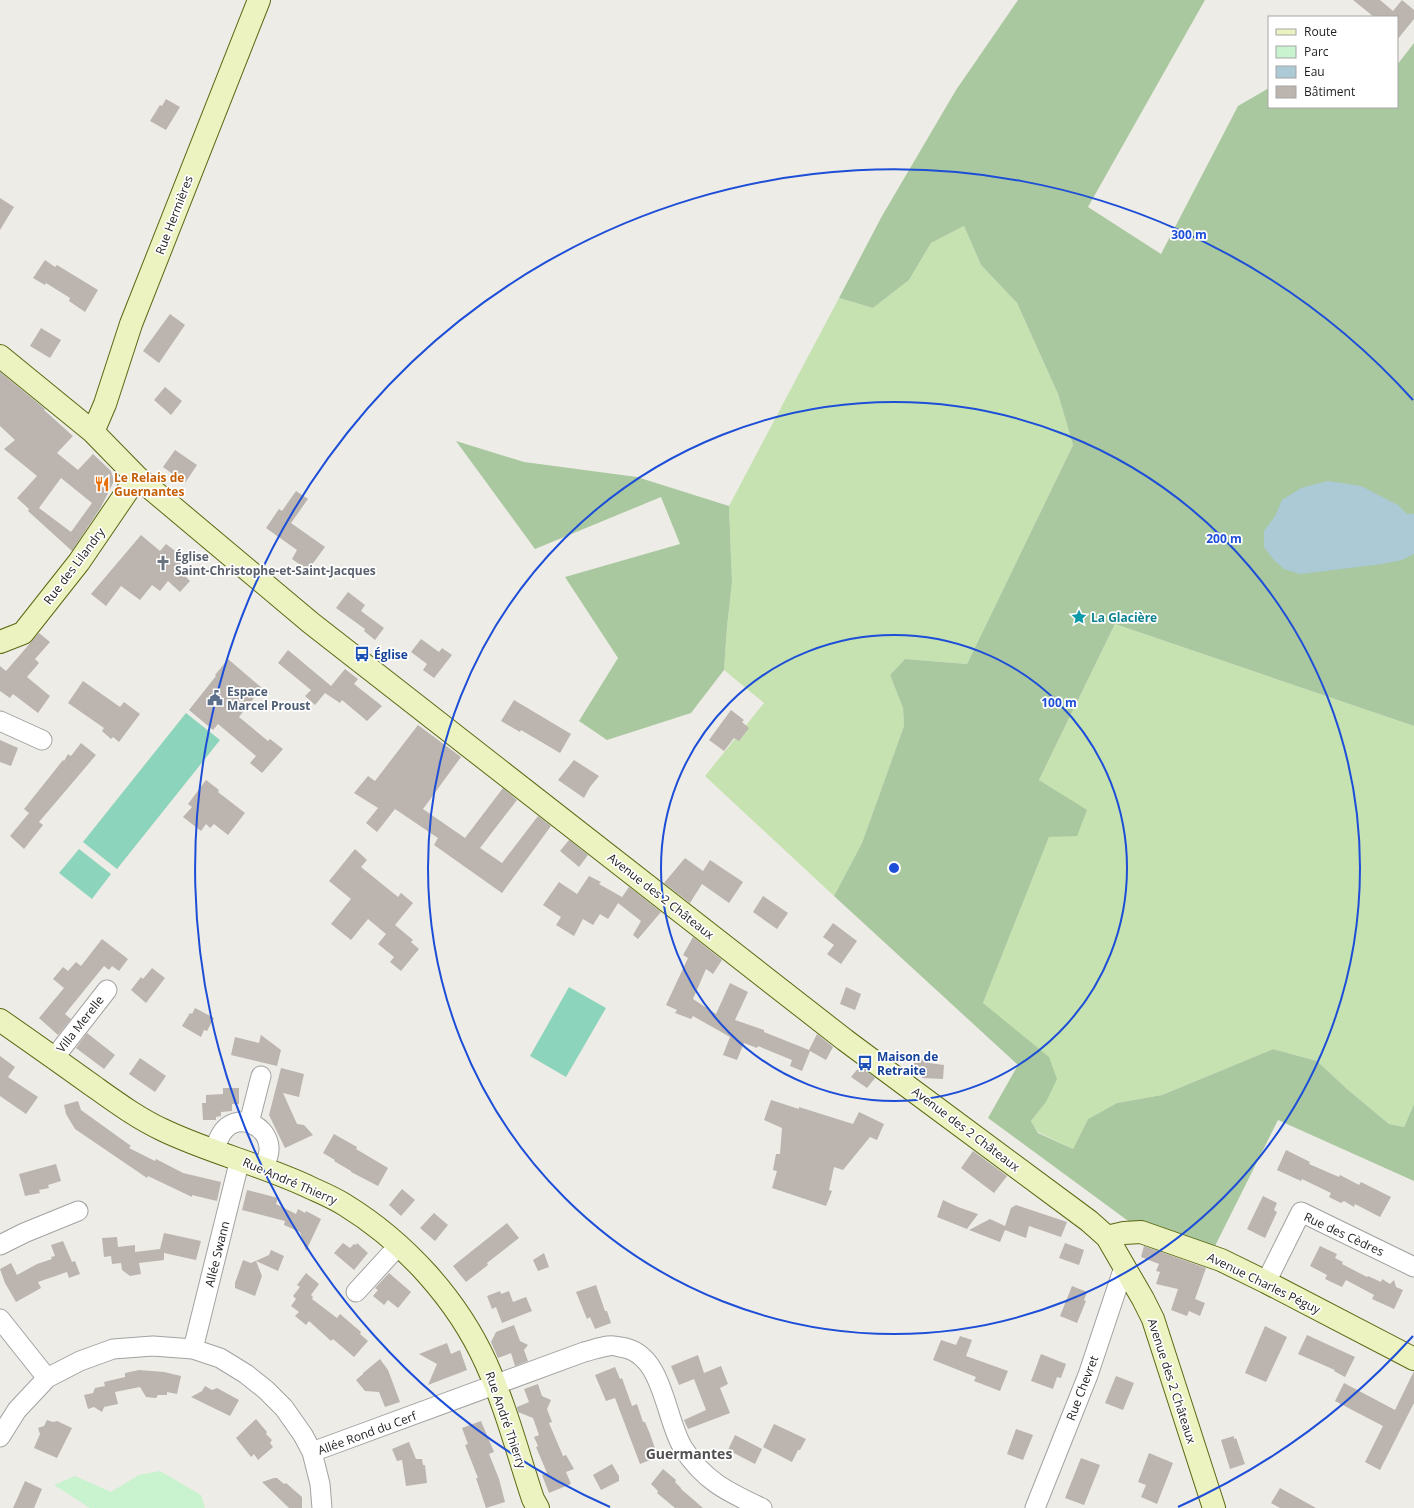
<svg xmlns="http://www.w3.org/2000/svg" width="1414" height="1508" viewBox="0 0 1414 1508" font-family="'Open Sans',sans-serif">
<rect width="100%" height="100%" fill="#eeece6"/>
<path fill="#c6e2b1" d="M964,226L981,265L1017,303L1058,394L1073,445L967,664L905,659L890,675L903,708L904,726L862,843L834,896L705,776L764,703L724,670L727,627L732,582L729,506L839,298L873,308L909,280L931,243Z
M1115,624L1414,726V1104L1404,1127L1389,1124L1347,1089L1317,1061L1273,1049L1162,1095L1117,1103L1088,1119L1073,1149L1038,1132L1031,1121L1046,1102L983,1003L1049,837L1087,811L1039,780Z"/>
<path fill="#a9c89f" d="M1018,0H1205L1088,207L1161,254L1238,106L1269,88V107H1397V65L1414,43V726L1115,624L1039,780L1087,810L1077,836L1049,837L983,1003L1049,1057L1057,1079L1046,1102L1031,1121L1038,1133L1073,1149L1088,1119L1117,1103L1162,1095L1273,1049L1317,1061L1347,1089L1389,1124L1404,1127L1414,1104V1181L1278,1120L1215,1246L1135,1226L988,1118L1018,1065L834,896L862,843L904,726L903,708L890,675L905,659L967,664L1073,445L1058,394L1017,303L981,265L964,226L931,243L909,280L873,308L839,298L882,216L956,90Z
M456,441L524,462L637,477L729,506L732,582L727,627L724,670L691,713L607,740L579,721L618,658L565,577L680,544L661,497L535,549Z"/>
<path fill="#c8f3ce" d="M160,1471L201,1495L205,1508H90L54,1485L75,1476L111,1492L139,1475Z"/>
<path fill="#8dd4bd" d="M186,713L220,740L117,869L83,842Z
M79,849L111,874L92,899L59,873Z
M569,987L606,1008L566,1077L530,1056Z"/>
<path fill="#abcad6" d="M1328,481L1361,486L1398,505L1407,514H1414V554L1402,560L1382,564L1300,574L1284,569L1274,560L1264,547V531L1275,516L1282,500L1301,488Z"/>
<path fill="#bbb4af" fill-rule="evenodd" d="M1353,0H1380L1393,11L1402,0L1414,10V19L1397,40V17H1374Z
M166,99L180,107L166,130L150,121L160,105L162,106Z
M0,198L14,207L0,230Z
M45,260L55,267L57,265L98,290L85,312L69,301L70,298L46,283L45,285L33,278Z
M170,314L185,325L159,363L143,351Z
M41,328L61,340L50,358L30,346Z
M0,372L45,409L44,410L73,436L57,453L78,470L93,454L111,471L114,481L101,507L72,551L28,511L29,509L17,498L37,476L4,449L15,440L0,426ZM61,478L92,503L71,532L39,508Z
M165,387L182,401L171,415L154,400Z
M175,450L197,465L185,483L163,467Z
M296,491L308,499L291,523L325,547L308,570L292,559L297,550L266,528L279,509L282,511Z
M141,535L160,551L166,544L186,559L179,567L185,576L190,581L180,592L168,581L160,591L152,585L140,600L121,586L106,606L91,594Z
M348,592L365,605L361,611L384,628L375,640L364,631L365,629L336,608Z
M39,633L50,642L35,659L39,663L27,677L50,696L38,713L13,694L10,698L0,691V666L6,671Z
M421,639L439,652L442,648L452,655L434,678L423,670L427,664L411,652Z
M288,650L331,686L345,669L358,679L354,684L382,706L367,721L342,700L340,703L325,693L315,705L305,696L311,690L278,663Z
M228,659L262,688L239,717L268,741L270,739L283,749L262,773L250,763L256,756L218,724L213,730L189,710L216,676L215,675Z
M83,681L120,707L124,702L140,714L119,742L113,737L111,739L102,731L104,728L68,703Z
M514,700L571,734L560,753L521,730L520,732L501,721Z
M731,710L744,720L742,722L749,728L739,741L734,738L724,751L709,740Z
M418,725L461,757L423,809L465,838L503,788L517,800L480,848L502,863L538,816L551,826L502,893L434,845L438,838L395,809L377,832L366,823L378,808L354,793L368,776L375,781Z
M0,740L18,748L11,766L0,762Z
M81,743L96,755L39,822L43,825L24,849L10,836L29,813L24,809L63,760L64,761L68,754L71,756Z
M574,760L599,776L590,787L584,798L558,780Z
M206,780L219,790L218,792L245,813L228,835L214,824L210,828L206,824L201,831L183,817L192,807L188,804Z
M569,840L588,855L579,867L560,851Z
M355,849L367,860L361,867L398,897L401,893L413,903L395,925L413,940L411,942L419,949L401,971L390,962L394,957L378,944L386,934L368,919L351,940L331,924L351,899L329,881Z
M685,858L703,871L710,860L743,882L729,903L702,884L690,903L664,883Z
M589,876L601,882L599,884L622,897L608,919L600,914L593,925L583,919L574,936L556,925L561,917L543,905L559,882L577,894Z
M629,887L661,912L638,939L633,935L641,921L618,903Z
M763,896L788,913L777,929L753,912Z
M833,923L857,941L841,964L827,954L834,945L823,937Z
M693,937L722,960L713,974L706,969L693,999L716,1014L730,983L748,992L735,1020L764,1030V1032L809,1050L817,1034L833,1047L826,1060L810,1051L802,1071L790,1066L792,1060L758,1046L757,1048L744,1043L737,1060L723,1055L730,1037L693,1016L691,1019L675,1013L677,1010L666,1005L688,958L683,955Z
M102,939L128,959L119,971L112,966L109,970L104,966L65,1014L71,1019L58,1035L39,1018L64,988L53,979L63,967L68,971L76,962L81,966Z
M152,968L165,978L146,1003L131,990L141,977L143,979Z
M846,987L861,994L855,1010L840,1004Z
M195,1008L214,1018L207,1031L204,1030L201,1037L182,1026L190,1013L192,1014Z
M87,1033L115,1055L104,1069L76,1048Z
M261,1035L281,1050L277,1066L231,1055L235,1037L259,1043Z
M0,1056L15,1067L8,1077L38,1097L26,1114L0,1096Z
M140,1058L166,1076L155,1092L129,1074Z
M914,1059L930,1060L929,1063L944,1065L943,1079L922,1078L923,1073H914Z
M860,1066L875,1078L867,1088L851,1077Z
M281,1068L304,1074L299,1097L283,1093L297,1124L304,1125L313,1135L285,1148L269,1115Z
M223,1088H239V1104H232V1111L221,1112V1116L216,1117V1120H203L202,1103H206V1095L223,1094Z
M771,1100L799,1109V1107L853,1124L859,1112L884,1124L877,1140L870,1137L843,1170L834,1167L829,1190L832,1191L826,1206L772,1188L777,1171L773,1170L776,1154H780L782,1128L764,1120Z
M78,1101L81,1110L131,1146L129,1148L155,1161L156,1159L183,1173L221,1182L217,1201L192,1195V1197L148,1176L147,1178L75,1129L66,1114L64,1105Z
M334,1134L357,1147L356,1149L388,1168L378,1186L351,1172V1171L334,1161L335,1160L323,1153Z
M1286,1150L1310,1162L1309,1164L1339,1177L1340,1175L1359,1185L1361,1182L1391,1197L1380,1217L1355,1204L1354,1207L1344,1201L1341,1203L1329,1197L1331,1193L1302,1179L1301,1181L1277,1170Z
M973,1151L1007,1176L994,1193L961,1168Z
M56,1164L61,1181L48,1185L49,1188L39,1190L40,1193L25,1196L19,1174Z
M402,1189L415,1200L401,1216L389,1205Z
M247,1190L278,1198L276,1204L296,1214L298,1209L305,1213L306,1211L321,1219L306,1251L300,1232L284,1225L285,1221L242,1210Z
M1263,1196L1277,1203L1274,1210L1277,1212L1265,1238L1247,1229Z
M943,1200L958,1207L978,1214L967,1229L937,1217Z
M1016,1205L1067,1222L1061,1237L1029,1226L1026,1238L1005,1230L1000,1242L969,1230L990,1219L1005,1226L1011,1208Z
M434,1213L448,1225L435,1241L420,1228Z
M507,1223L519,1238L487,1263L488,1265L466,1282L453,1266Z
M164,1233L201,1241L196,1260L164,1253V1260L139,1263L141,1274L130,1276L122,1270L121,1263L112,1264L111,1256L104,1257L102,1238L117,1237L118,1247L135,1245V1252L160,1249Z
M63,1241L72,1262L75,1261L80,1274L69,1278L67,1272L38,1282L41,1288L16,1302L5,1283L0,1269L11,1263L17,1275L37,1264L52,1259L51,1257L55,1256L51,1245Z
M343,1243L350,1248L354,1244L356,1245L357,1243L368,1253L354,1270L334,1253Z
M1065,1243L1084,1250L1079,1265L1059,1258Z
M1144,1246L1206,1268L1195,1299L1205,1303L1200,1316L1189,1311L1187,1316L1171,1310L1178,1289L1156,1284L1160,1272L1156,1271L1159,1264L1141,1257Z
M1320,1246L1337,1254L1335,1258L1343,1262L1342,1264L1367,1277L1368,1276L1381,1282L1382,1279L1390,1284L1394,1280L1396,1287L1403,1290L1394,1309L1372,1299L1374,1295L1346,1280L1342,1287L1325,1279L1327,1275L1310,1266Z
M271,1250L284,1256L278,1271L256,1261L262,1276L255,1296L235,1288V1283L243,1260L251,1263L269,1255Z
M544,1253L549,1267L538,1271L533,1260Z
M306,1273L319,1284L311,1295L313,1297L312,1299L337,1318L340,1314L361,1332L360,1334L368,1341L354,1357L333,1339L331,1341L309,1321L306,1325L295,1316L299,1312L291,1306L296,1299L293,1296L300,1287L297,1285Z
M389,1273L411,1292L398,1308L388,1300L384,1305L373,1296L378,1290L375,1288Z
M596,1285L605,1311H607L611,1323L595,1329L590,1317L587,1319L576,1292Z
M1072,1286L1087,1292L1084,1300L1086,1301L1077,1323L1060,1316Z
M500,1291L501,1294L509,1291L513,1302L526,1297L532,1311L502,1323L496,1307L492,1309L487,1296Z
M514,1325L520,1341L528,1345L524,1350L528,1361L515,1366L511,1353L498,1358L491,1342L496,1332Z
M1265,1326L1287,1337L1266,1382L1245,1373Z
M1307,1335L1355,1357L1345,1377L1334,1371L1335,1370L1298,1354Z
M960,1336L972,1340L966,1356L1008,1371L1000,1391L974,1381L976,1377L933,1360L941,1340L956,1345Z
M447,1343L451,1354L460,1350L467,1370L428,1385L437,1364L419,1354Z
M1041,1354L1066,1364L1061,1378L1057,1377L1053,1389L1031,1381Z
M698,1355L704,1373L721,1366L728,1384L720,1388L730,1413L688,1429L684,1420L706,1410L694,1379L679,1385L671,1366Z
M380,1359L388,1370L400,1402L385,1407L379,1392L365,1391L356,1380L363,1374V1373Z
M615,1367L620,1379L622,1378L632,1406L637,1404L643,1422H645L650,1434L658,1457L640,1464L615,1398L606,1401L595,1375Z
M139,1370L164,1372L181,1376L177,1394L167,1392V1395H158L156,1398L146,1397L140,1387L115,1392L118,1404L104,1407L102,1412L94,1407L88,1409L84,1395L93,1393L95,1388L105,1386L104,1382L125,1377V1373Z
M1414,1371V1403L1380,1470L1365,1462L1383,1426L1335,1401L1344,1383L1395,1410Z
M1116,1376L1134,1383L1123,1410L1105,1403Z
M538,1384L542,1396L551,1400L547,1409L552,1422L549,1423L563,1456L566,1455L574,1469L566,1472L571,1484L549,1493L542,1475L547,1473L536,1447L538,1446L534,1437L539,1435L533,1418L518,1412L517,1407L529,1402L524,1389Z
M205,1386L212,1390L217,1388L239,1400L230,1416L191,1397L202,1391Z
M256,1419L267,1432L266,1434L272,1440L270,1443L273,1447L258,1460L254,1454L251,1457L236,1438Z
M47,1420L53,1422L57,1421L72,1428L57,1458L34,1448L40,1434L38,1428L44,1426Z
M481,1421L494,1452L489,1454L499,1479L505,1502L486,1508L476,1478H478L465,1445L468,1444L462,1428Z
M774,1424L806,1439L800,1450H798L792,1462L763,1447Z
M1016,1429L1033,1435L1023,1460L1007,1454Z
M735,1435L762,1449L755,1464L728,1450Z
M1234,1436V1439L1236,1438L1245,1464L1230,1469L1221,1440Z
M409,1442L416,1459H422L423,1465H425L427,1483L406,1486L402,1460L397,1461L392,1449Z
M1149,1453L1173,1463L1157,1504L1141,1497L1146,1485L1138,1482Z
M1081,1458L1100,1465L1084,1505L1065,1498Z
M612,1464L619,1476V1481L601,1490L593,1475Z
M663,1469L676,1480L675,1482L681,1488V1489L703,1508H675L657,1493L658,1491L651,1484Z
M274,1478H277L284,1484L286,1483L302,1497V1508H289L262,1482Z
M25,1481L42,1489L34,1508H13Z
M1280,1488L1316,1508H1280L1271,1503Z"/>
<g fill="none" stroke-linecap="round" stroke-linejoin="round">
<defs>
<path id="street" d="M0,721L42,740
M54,1058L107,990
M249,1123L261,1076
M214,1151C217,1143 219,1135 225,1129C241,1113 267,1126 269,1147C270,1154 266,1161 264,1167
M0,1245L24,1233L78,1211
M1266,1282L1301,1212L1414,1267
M356,1292L399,1245
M0,1319L47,1378
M193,1349L240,1159
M0,1437L17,1410L47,1378L80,1361L113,1349L153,1346L193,1349L220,1358L246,1374L266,1390L284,1408L303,1435L312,1452L584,1352C592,1350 600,1347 608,1346C612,1345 616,1346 620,1347C664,1352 664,1417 683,1448C704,1481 728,1492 762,1508
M312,1452L320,1484L322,1508
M1035,1508L1088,1375L1124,1267"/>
<path id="secondary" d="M0,356L93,432L137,477L311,623L845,1040L1089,1221L1107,1237L1143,1299L1153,1319L1214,1508
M93,432L105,404L131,324L259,0
M0,642L23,633L79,562L137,477
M0,1020C30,1041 60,1062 89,1083C113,1100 137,1118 163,1130C211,1153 263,1165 311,1188C322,1193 334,1198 345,1205C405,1242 457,1299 486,1363C506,1407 518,1454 533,1499L538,1508
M1107,1237L1124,1233L1141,1232L1221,1260L1266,1282L1414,1359"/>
</defs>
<use href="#street" stroke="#a2a2a2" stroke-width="21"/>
<use href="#secondary" stroke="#5a6912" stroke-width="24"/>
<use href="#street" stroke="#fff" stroke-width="19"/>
<use href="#secondary" stroke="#ecf2c0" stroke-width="22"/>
</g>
<g fill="none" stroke="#1d4ed8" stroke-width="2">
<circle cx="894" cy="868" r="233"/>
<circle cx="894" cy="868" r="466"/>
<path d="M1413 1336A699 699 0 0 1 1178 1507M610 1507A699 699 0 1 1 1413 400"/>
</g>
<defs>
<symbol id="restaurant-bare" viewBox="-9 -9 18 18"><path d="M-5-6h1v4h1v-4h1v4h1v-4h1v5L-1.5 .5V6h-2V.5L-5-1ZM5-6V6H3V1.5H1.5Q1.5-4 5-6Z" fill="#e8710a" stroke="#fff" stroke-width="2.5" paint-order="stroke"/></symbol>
<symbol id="church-bare" viewBox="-9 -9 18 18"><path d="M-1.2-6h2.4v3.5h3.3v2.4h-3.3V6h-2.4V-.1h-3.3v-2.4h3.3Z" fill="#6b7280" stroke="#fff" stroke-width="2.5" paint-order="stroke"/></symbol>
<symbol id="sight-bare" viewBox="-9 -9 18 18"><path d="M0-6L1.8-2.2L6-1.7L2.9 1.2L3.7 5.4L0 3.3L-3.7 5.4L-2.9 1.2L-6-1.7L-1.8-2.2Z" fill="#0f9aa8" stroke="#fff" stroke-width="2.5" paint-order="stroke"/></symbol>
<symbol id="bus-bare" viewBox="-9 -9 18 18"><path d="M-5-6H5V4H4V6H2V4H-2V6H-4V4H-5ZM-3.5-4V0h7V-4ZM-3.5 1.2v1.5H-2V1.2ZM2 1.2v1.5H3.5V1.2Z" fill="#1a4fb4" stroke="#fff" stroke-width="2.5" paint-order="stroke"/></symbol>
<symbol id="civic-bare" viewBox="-9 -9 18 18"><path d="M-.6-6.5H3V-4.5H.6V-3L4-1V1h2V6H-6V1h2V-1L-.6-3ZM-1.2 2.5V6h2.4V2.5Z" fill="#5c6f8a" stroke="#fff" stroke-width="2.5" paint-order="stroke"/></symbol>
</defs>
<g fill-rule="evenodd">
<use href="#restaurant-bare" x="91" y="473" width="22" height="22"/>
<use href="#church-bare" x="152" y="552" width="22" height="22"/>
<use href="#sight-bare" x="1068" y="606" width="22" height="22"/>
<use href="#bus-bare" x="351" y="643" width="22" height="22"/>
<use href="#civic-bare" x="204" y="687" width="22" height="22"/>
<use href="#bus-bare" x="854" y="1052" width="22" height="22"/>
</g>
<g text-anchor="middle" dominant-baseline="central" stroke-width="3.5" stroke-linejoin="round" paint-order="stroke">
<g font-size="12" fill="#1e1e1e" stroke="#fff">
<text transform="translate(174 215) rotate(-69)">Rue Hermières</text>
<text transform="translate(74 566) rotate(-53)">Rue des Lilandry</text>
<text transform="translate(661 896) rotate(38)">Avenue des 2 Châteaux</text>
<text transform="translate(80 1024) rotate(-52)">Villa Merelle</text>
<text transform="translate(966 1129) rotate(37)">Avenue des 2 Châteaux</text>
<text transform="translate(290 1181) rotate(23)">Rue André Thierry</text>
<text transform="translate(1344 1234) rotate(25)">Rue des Cèdres</text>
<text transform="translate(217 1254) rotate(-76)">Allée Swann</text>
<text transform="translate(1264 1283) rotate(26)">Avenue Charles Péguy</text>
<text transform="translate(1172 1381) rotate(72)">Avenue des 2 Châteaux</text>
<text transform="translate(1082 1388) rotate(-69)">Rue Chevret</text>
<text transform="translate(506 1420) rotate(71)">Rue André Thierry</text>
<text transform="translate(367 1433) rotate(-20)">Allée Rond du Cerf</text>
</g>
<g font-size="12" font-weight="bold" fill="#c56008" stroke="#fff" text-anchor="start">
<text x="114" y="477">Le Relais de<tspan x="114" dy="14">Guernantes</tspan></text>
</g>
<g font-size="12" font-weight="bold" fill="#5b616d" stroke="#fff" text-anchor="start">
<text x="175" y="556">Église<tspan x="175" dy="14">Saint-Christophe-et-Saint-Jacques</tspan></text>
</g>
<g font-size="12" font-weight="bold" fill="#0d838f" stroke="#fff" text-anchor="start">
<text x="1091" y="617">La Glacière</text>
</g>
<g font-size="12" font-weight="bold" fill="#164399" stroke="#fff" text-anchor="start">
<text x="374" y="654">Église</text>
<text x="877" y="1056">Maison de<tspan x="877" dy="14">Retraite</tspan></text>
</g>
<g font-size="12" font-weight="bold" fill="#4e5e75" stroke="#fff" text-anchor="start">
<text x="227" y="691">Espace<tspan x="227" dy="14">Marcel Proust</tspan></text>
</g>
<g font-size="14" font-weight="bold" fill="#515151" stroke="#fff">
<text x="689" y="1453">Guermantes</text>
</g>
</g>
<circle cx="894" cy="868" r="6" fill="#1d4ed8" stroke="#fff" stroke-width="2"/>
<g font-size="12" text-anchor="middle" font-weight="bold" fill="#1d4ed8" stroke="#fff" stroke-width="3.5" stroke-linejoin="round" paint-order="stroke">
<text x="1189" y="239">300 m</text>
<text x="1224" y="543">200 m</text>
<text x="1059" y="707">100 m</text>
</g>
<rect x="1268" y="16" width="130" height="92" fill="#ffffff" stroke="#a5a5a5"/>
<rect x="1276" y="29" width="20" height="6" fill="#ecf2c0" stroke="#a5a5a5"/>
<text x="1304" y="36" font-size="12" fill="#1e1e1e">Route</text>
<rect x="1276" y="46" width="20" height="12" fill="#c8f3ce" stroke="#a5a5a5"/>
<text x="1304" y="56" font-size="12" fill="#1e1e1e">Parc</text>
<rect x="1276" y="66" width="20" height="12" fill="#abcad6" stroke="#a5a5a5"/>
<text x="1304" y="76" font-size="12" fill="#1e1e1e">Eau</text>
<rect x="1276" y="86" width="20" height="12" fill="#bbb4af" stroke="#a5a5a5"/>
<text x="1304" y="96" font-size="12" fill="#1e1e1e">Bâtiment</text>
</svg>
